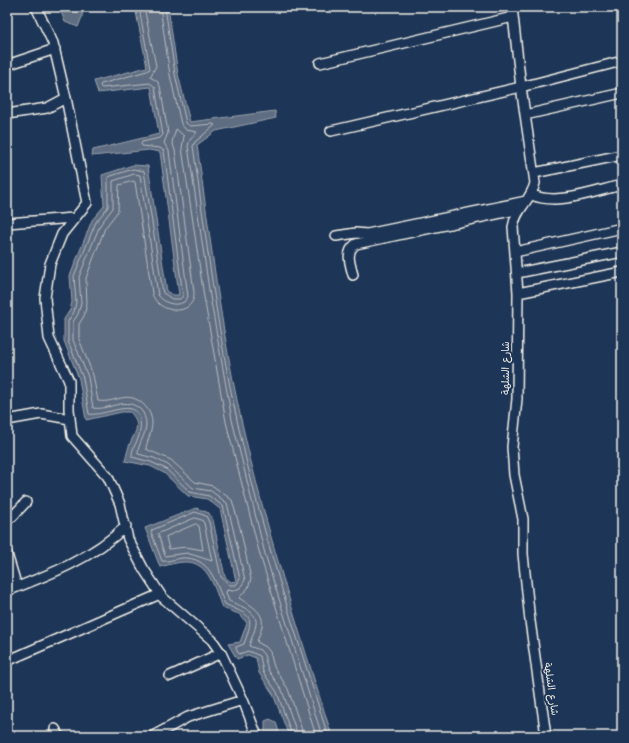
<svg xmlns="http://www.w3.org/2000/svg" width="629" height="743" viewBox="0 0 629 743" font-family="Kalam,'Playpen Sans Arabic',sans-serif">
<rect width="100%" height="100%" fill="#1d3557"/>
<filter id="ink" filterUnits="userSpaceOnUse"><feTurbulence type="fractalNoise" baseFrequency=".025" numOctaves="2"/><feDisplacementMap in="SourceGraphic" scale="8" xChannelSelector="R" yChannelSelector="G"/><feConvolveMatrix kernelMatrix="1 2 1 2 8 2 1 2 1" color-interpolation-filters="sRGB"/></filter>
<g filter="url(#ink)">
<path fill="#5e6d82" stroke="#9aa2ab" d="M59,7H83L82,17L78,27L65,22Z
M135,7H168L178,74L190,122L275,111L276,118L216,131L197,145C210,236 221,329 241,419C265,527 299,631 332,736H289L273,694L259,673L256,658L248,655L237,659L228,644L240,642L247,623L239,614L222,608C215,590 209,561 185,562C177,562 168,565 160,567L145,528L196,508L209,513L213,520L225,577L231,582L236,581L220,509L207,499L188,496L164,473L150,466L125,461C127,454 128,447 131,441C137,430 140,422 130,412H122L86,420L79,379L64,341V319L70,310L72,302L70,276L92,220L104,206L102,175L133,165L148,166L167,292L174,295H179L160,152L149,150L92,156L93,150L159,134L151,87L98,93L94,81L147,67Z
M270,719L276,722L280,736H265V721Z"/>
<g fill="none" stroke-linecap="round" stroke-linejoin="round">
<path stroke="#b8bcbf" stroke-width="1" d="M139,7L150,69L147,71L101,84L100,86L102,88L150,83L155,87L163,135L160,138L142,142L141,144L142,146L160,148L164,151L183,296L180,299H172L163,293L144,171L133,169L108,177V207L96,222L74,276L76,302L74,312L68,321V341L83,378L89,414C107,417 145,391 140,431C139,441 131,448 132,457L151,462L166,469L190,492L209,496L223,506L240,579L236,585H230L221,577L209,522L206,516L195,512L152,530L151,532L162,561C170,562 179,557 187,558C212,560 216,585 225,604C251,617 255,613 244,644L236,647V649L239,654L248,651L260,656L263,672L277,692L292,736
M144,7L156,66L150,77L157,81L160,86L168,133L164,143L169,151L188,297L184,302C175,307 164,303 158,295L140,175L134,174L113,181V208L100,225L79,277L81,303L78,314L73,322V340L88,377L93,408C110,411 126,395 141,410C144,413 146,420 146,424C146,436 137,445 138,454L154,458L168,465L193,488L211,491L227,503L245,580L240,588L233,591L227,590L226,593L229,601C238,605 258,611 256,624C255,632 251,638 249,646L260,650L264,655L268,670L282,690L298,736
M160,7L170,75L181,124L186,130L197,132L190,140L188,146L210,296L232,420L265,554L322,736
M165,7L175,74L186,123L190,126L213,124L215,125L195,142L193,146C206,237 217,330 237,420C260,527 295,631 328,736
M195,518L202,520L204,523L212,561L187,553L165,556L158,534Z
M196,524L199,526L203,550L186,547L169,549L166,537Z
M304,736L288,689L274,667L270,652L266,647L257,642C258,637 261,632 262,626C265,611 248,604 239,598L248,588L251,579L240,528L232,500L213,486L195,482L171,460L146,449C146,443 152,433 152,423C152,417 149,410 145,406C128,388 116,404 98,401L93,375L79,339V324L84,316L87,304L86,278L105,228L118,211L119,185L133,181L135,182L152,293C157,314 195,318 194,292L175,150L172,142L176,129L184,136L182,148L204,297L226,422L260,555L316,736"/>
<defs>
<path id="street" d="M36,7L53,43L66,98L87,203L62,234L50,264L45,298L49,338L69,381V409L72,436L108,477L120,504L128,539L143,568L162,597L212,640L221,653L243,700L257,736
M512,7L521,87L535,183C531,201 516,208 513,227L518,293L517,399L512,447L514,475L523,519V554L530,621L546,736
M320,63L513,17
M7,65L55,49
M7,114L47,108L66,98
M525,115L622,93
M331,131L521,87L622,61
M534,173L622,155
M532,195C558,206 595,191 622,185
M7,223L74,218
M336,236L356,233L367,234L526,201
M515,252L622,228
M517,273L622,252
M353,275C350,263 345,252 356,244L520,209
M518,293L622,272
M7,420L41,414L70,419
M7,520L13,516L26,502
M7,554L17,587
M7,591C49,575 93,558 126,526
M7,661L160,594
M170,676L221,653
M55,729L59,736
M153,736L188,717L243,700"/>
</defs>
<use href="#street" stroke="#f4f1e8" stroke-width="12"/>
<use href="#street" stroke="#1d3557" stroke-width="9"/>
</g>
</g>
<g text-anchor="middle" dominant-baseline="central" stroke-width="4" stroke-linejoin="round" paint-order="stroke">
<g font-size="10" fill="#f4f1e8" stroke="#1d3557">
<text transform="translate(506 368) rotate(-90)">شارع الشلهة</text>
<text transform="translate(551 689) rotate(82)">شارع الشلهة</text>
</g>
</g>
<rect width="629" height="743" fill="none" stroke="#1d3557" stroke-width="24"/>
<rect x="12" y="12" width="605" height="719" fill="none" stroke="#f4f1e8" stroke-width="1.5" filter="url(#ink)"/>
</svg>
